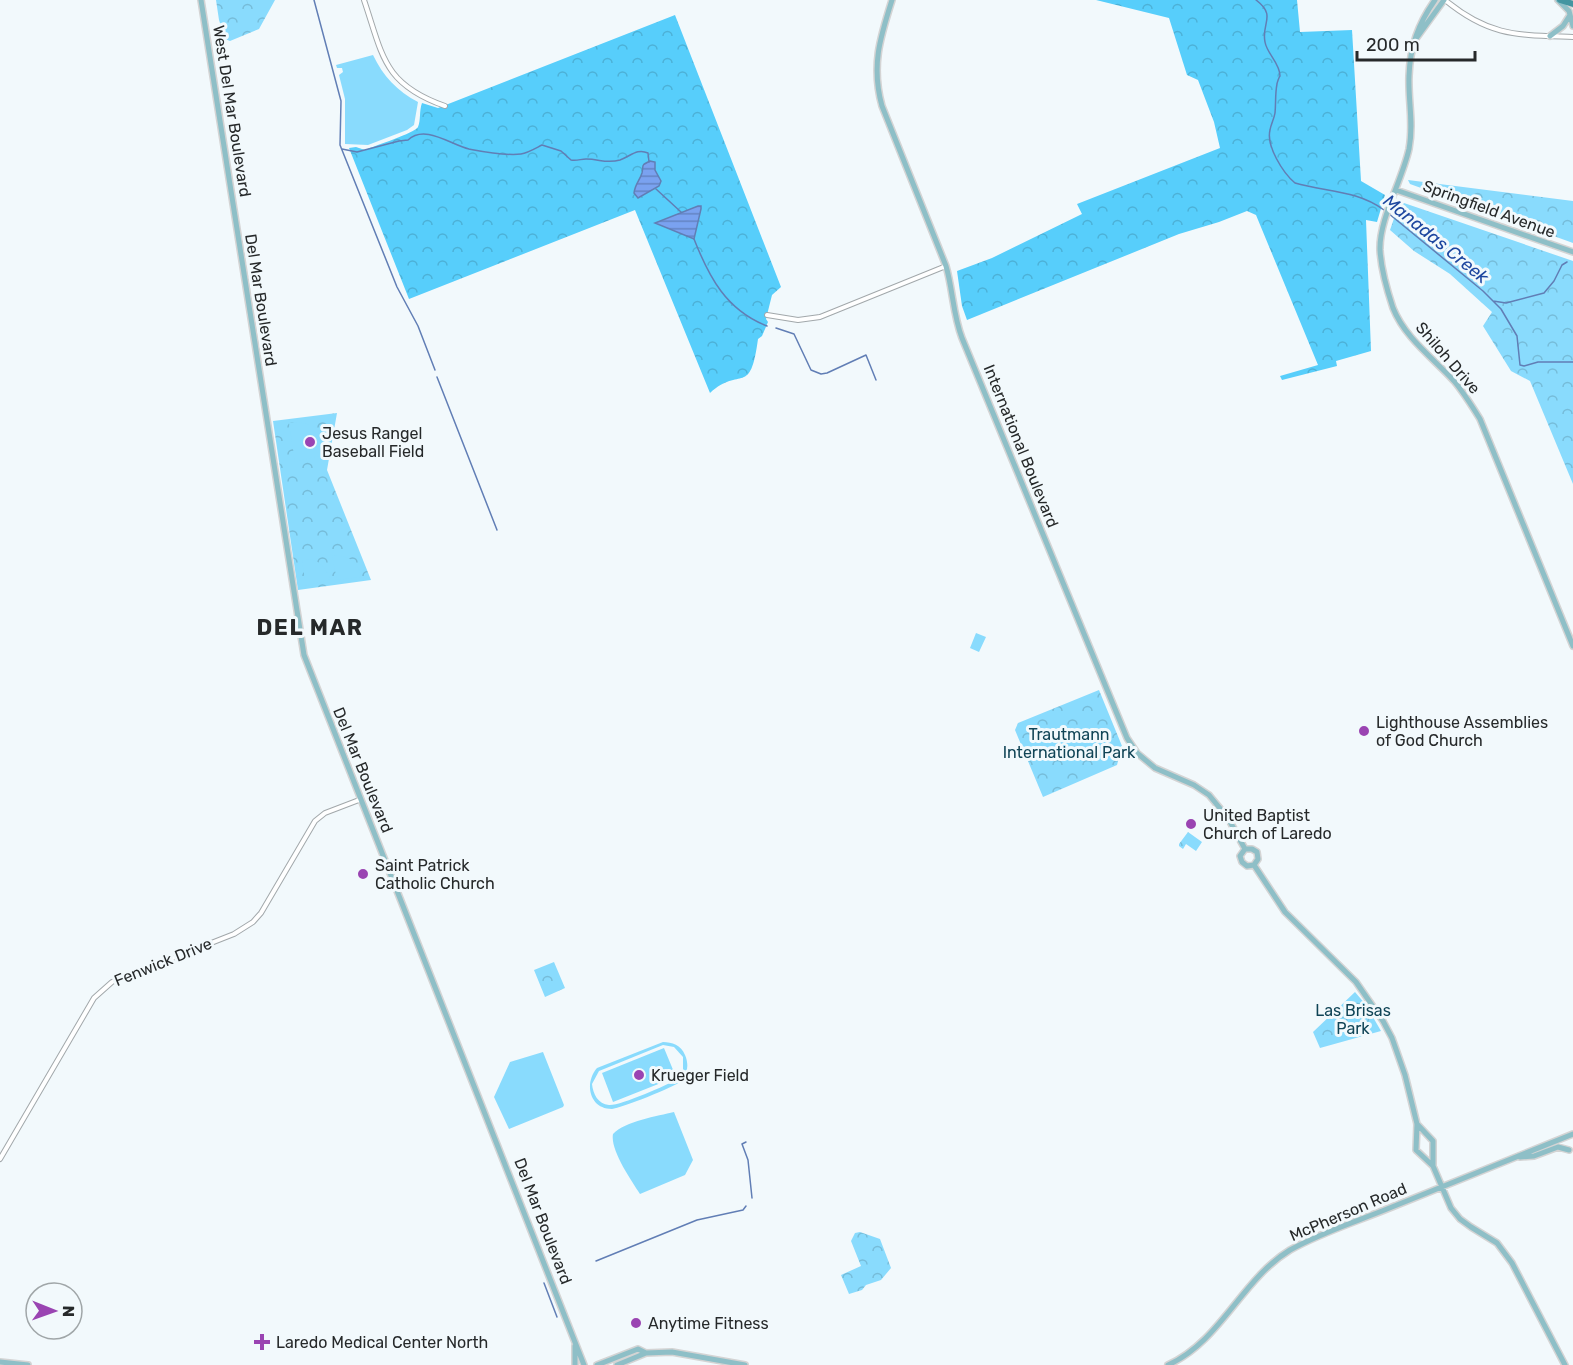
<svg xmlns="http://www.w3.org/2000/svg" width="1573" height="1365" viewBox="0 0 1573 1365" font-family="Rubik,sans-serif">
<defs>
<pattern id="forest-crowns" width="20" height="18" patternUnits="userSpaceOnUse" patternTransform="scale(1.5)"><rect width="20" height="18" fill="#57cefb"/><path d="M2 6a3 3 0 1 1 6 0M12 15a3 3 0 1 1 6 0" fill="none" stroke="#4cb1d7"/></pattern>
<pattern id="park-crowns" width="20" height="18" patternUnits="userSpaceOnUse" patternTransform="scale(1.5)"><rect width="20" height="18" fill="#89dbfd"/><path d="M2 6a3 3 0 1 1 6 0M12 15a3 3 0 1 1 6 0" fill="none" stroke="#76bcd9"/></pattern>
<pattern id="water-rules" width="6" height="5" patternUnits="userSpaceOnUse" patternTransform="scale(1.5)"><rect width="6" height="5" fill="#7aa2f0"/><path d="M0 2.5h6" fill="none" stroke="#6484c3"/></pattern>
</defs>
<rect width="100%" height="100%" fill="#f2f9fc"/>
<path fill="url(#forest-crowns)" d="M1096,0H1297L1300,32L1352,30L1361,181L1385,195L1377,222L1366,220L1371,351L1336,361L1337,366L1282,380L1280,376L1318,365L1256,215L1247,211L1219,222L1179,234L967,320L962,306L957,271L992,258L1082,214L1077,204L1220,148L1214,122L1198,80L1187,75L1169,18Z
M675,15L781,287L772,295L766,319L768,322L762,336L758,339C750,398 741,365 710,393L635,210L409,299L349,148L356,147L365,150C374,146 415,133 418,127C421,120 419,111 422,103L438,108Z"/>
<path fill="url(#park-crowns)" d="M216,0H275L259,29L230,41L225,39L219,20Z
M1408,180L1573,201V243L1410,184Z
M1404,203L1573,261V484L1530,381L1511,371L1483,326L1492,312L1450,274L1414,251L1390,230L1399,204Z
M337,413L327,470L371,580L298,590L273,421Z
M1099,690L1122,746L1117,765L1043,797L1015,730L1018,723Z
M1188,832L1202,842L1196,851L1186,844L1183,849L1179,846V844Z
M554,962L565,988L545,997L534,970Z
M1355,992L1366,1005L1381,1031L1320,1048L1313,1032Z
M860,1232L880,1239L891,1268L881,1280L866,1285L862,1290L849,1294L841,1275L861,1266L851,1241L855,1233Z"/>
<path fill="#89dbfd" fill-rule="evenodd" d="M373,55C383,76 397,91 418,102L414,125L407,130L368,145L345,144V99L339,75L343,72L342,68H337L336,65Z
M295,422C312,423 339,434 326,454L295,462L289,423Z
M332,556C347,554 359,561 361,577L337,580Z
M308,559C319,560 326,568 330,579L328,580L306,586L302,561Z
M976,633L986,637L979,652L970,648Z
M1044,739L1048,749L1031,756L1027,746Z
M663,1042C672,1042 681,1045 685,1055C689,1064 688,1074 681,1081C675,1087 621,1108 612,1109C589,1109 584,1083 597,1068ZM663,1045L674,1047L683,1057V1071L678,1079C667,1085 620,1106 609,1105C598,1104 593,1094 592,1084L599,1071Z
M664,1048L676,1077L613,1102L602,1073Z
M543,1052L564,1105L563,1107L509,1129L494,1097L510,1062Z
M674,1112L693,1160L685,1175L640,1194C631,1180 610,1150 613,1134C625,1121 658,1116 674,1112Z"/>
<path fill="url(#water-rules)" stroke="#617eb5" stroke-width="1.5" d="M650,161L655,162V170L661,181L659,186L638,198L634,193C635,184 640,180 642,173C644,164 640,166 650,161Z
M698,206H701V209L694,239L655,223Z"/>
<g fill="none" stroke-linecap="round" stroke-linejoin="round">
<path stroke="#617eb5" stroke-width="1.5" d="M314,0L341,101L340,145L397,287L418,326L435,370
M1256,0C1277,16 1261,23 1265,42C1267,54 1280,63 1280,76C1279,77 1277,83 1277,84C1275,94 1276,103 1275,113C1274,119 1271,124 1270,130C1266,146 1283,173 1295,183C1326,192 1357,190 1384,210
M342,149L357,152L399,141L408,140C425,124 451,145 469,149C485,152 505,156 521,154C528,153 536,148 542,145L561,151L571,160C577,161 581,159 586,159C600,159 606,164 620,160C631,156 637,148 648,153L649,162
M656,189L681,212
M1388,213L1483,291L1501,309L1517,336L1520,365L1524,366L1538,362H1573
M694,239C709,277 726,310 767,326
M1493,301L1506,303L1544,293L1554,281L1562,265L1567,262
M776,328L794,334L811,370L821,374L827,373L866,355L876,380
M437,377L497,530
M746,1142L742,1144L748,1160L752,1198
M596,1261L697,1220L743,1210L746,1206
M544,1283L557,1317"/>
<defs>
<path id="minor" d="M364,0C383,56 383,84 445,106
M1445,0C1490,37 1518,35 1573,37
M767,315L798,320L820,317L946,266
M0,1159L94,998L112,982L234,934L253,922L261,913L315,821L325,813L359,800"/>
<path id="major" d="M201,0L304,655L584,1365
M892,0C880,38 871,66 882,106L946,266C953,290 953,315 962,338L1127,738L1137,753L1155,768L1194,785L1209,795L1228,818L1245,849
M1435,0C1418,24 1410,47 1409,76C1408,102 1414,122 1409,149C1402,181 1379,219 1380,250C1381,268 1387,290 1393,308C1405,338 1433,358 1454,381C1464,393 1472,406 1480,419L1573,646
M1558,0L1569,11L1573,26
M1550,36L1563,26L1570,15
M1415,40L1444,0
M1396,190L1573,252
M1245,849L1240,856L1242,862L1247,866L1254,865
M1245,849H1252L1257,852L1258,859L1254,865
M1254,865L1285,912L1356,982L1383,1021L1392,1038L1405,1075L1417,1124L1416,1150L1433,1166
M1417,1124L1433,1141V1166L1451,1208L1460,1219L1471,1227L1497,1243L1512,1263L1565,1365
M1520,1157L1534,1156L1558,1147L1569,1150
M0,1362L28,1365
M575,1365V1346
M597,1365L638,1349L646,1353
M617,1365L646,1353L672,1352L745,1365
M1168,1365C1221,1341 1241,1280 1290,1250C1320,1233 1355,1222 1387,1209C1449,1184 1511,1159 1573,1134"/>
<path id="highway" d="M1560,0L1573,4"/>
</defs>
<use href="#minor" stroke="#a2a8ab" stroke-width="6"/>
<use href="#major" stroke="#d4d4d4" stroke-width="8"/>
<use href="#highway" stroke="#d4d4d4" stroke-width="8"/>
<use href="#minor" stroke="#fff" stroke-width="4"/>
<use href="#major" stroke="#8ebfc7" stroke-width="5"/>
<use href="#highway" stroke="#4395a1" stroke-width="6"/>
</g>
<g fill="#9a44b2" stroke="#f2f9fc" stroke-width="2">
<circle cx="310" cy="442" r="6"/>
<circle cx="1364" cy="731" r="6"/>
<circle cx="1191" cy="824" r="6"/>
<circle cx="363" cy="874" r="6"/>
<circle cx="639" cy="1075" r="6"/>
<circle cx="636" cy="1323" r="6"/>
<path d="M259 1333h6v6h6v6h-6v6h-6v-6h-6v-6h6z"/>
</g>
<g text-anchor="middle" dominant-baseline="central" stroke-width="6" stroke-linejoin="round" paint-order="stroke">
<g font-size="16" fill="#26292a" stroke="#f2f9fc">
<text transform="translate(232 111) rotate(81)">West Del Mar Boulevard</text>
<text transform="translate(1489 209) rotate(20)">Springfield Avenue</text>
<text transform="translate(261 300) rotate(81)">Del Mar Boulevard</text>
<text transform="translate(1448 358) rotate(49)">Shiloh Drive</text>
<text transform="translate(1021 446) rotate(68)">International Boulevard</text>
<text transform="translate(363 770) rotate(68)">Del Mar Boulevard</text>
<text transform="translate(163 962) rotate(-22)">Fenwick Drive</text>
<text transform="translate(1348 1212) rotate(-23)">McPherson Road</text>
<text transform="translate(543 1221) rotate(69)">Del Mar Boulevard</text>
</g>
<g font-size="16" fill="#26292a" stroke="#f2f9fc" text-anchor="start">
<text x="322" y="433">Jesus Rangel<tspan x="322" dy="18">Baseball Field</tspan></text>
<text x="1376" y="722">Lighthouse Assemblies<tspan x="1376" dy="18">of God Church</tspan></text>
<text x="1203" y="815">United Baptist<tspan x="1203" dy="18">Church of Laredo</tspan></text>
<text x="375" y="865">Saint Patrick<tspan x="375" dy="18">Catholic Church</tspan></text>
<text x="651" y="1075">Krueger Field</text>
<text x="648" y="1323">Anytime Fitness</text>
<text x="276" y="1342">Laredo Medical Center North</text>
</g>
<g font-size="16" fill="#104456" stroke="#f2f9fc">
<text x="1069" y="734">Trautmann<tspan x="1069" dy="18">International Park</tspan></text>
<text x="1353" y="1010">Las Brisas<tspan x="1353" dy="18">Park</tspan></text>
</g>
<g font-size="18" font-style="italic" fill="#1d469f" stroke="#f2f9fc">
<text transform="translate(1436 239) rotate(39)">Manadas Creek</text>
</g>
<g font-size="22" font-weight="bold" letter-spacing="1.5" fill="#26292a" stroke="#f2f9fc">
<text x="310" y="627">DEL MAR</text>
</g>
</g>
<g transform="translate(54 1311) rotate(91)"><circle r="28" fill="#f2f9fc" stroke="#a0a6a8" stroke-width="1.5"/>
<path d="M0-4.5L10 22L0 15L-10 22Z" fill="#9a44b2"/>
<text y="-9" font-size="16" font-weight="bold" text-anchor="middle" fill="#26292a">N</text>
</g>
<path d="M1357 51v9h118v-9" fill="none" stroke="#26292a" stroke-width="3"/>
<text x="1366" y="51" font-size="18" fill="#26292a" stroke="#f2f9fc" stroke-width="4.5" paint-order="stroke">200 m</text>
</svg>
